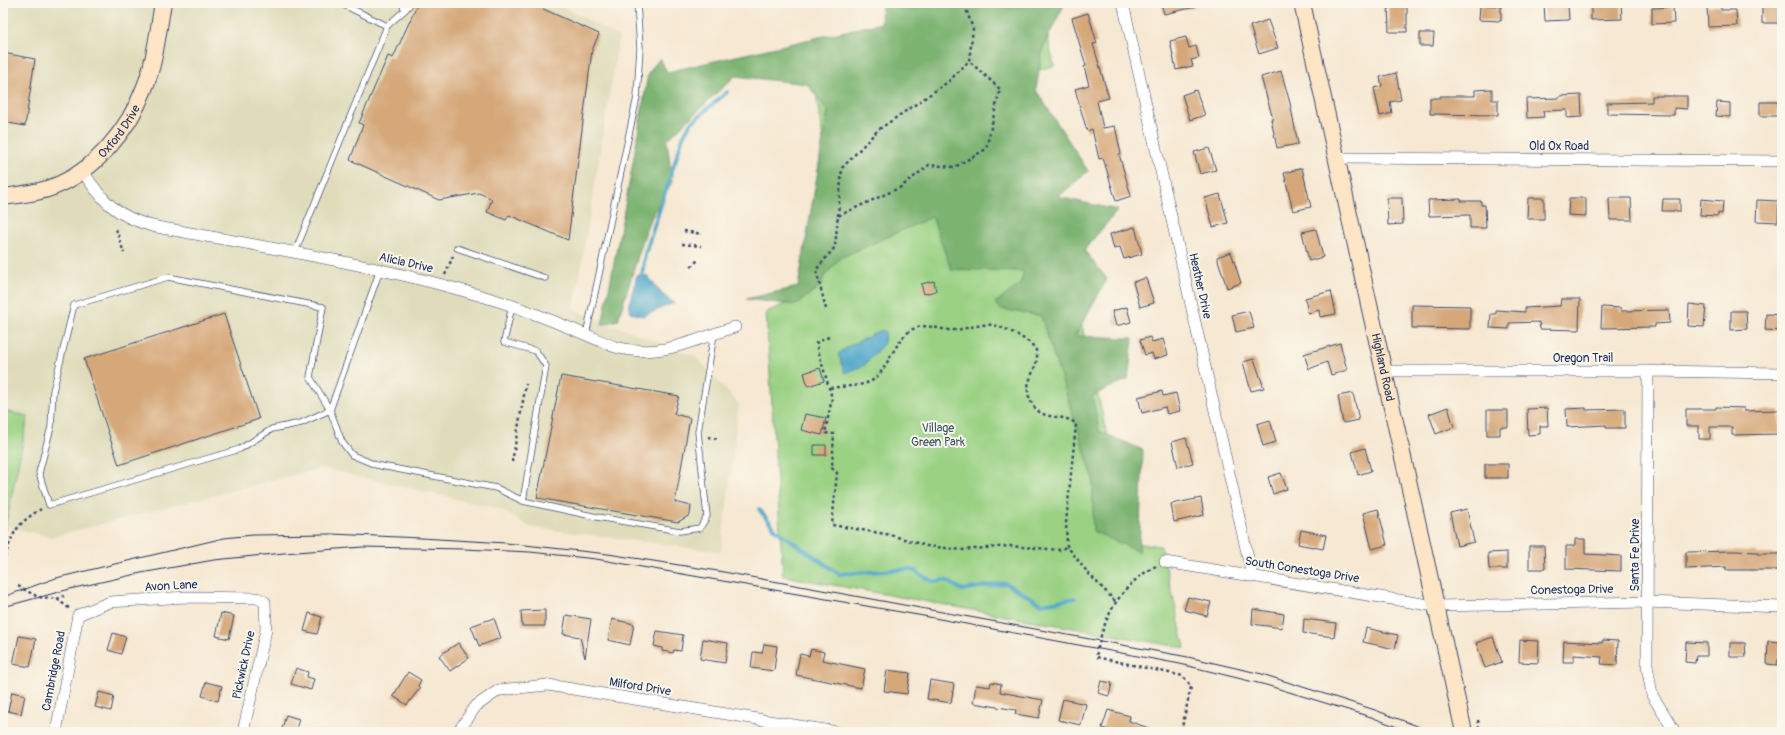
<svg xmlns="http://www.w3.org/2000/svg" width="1785" height="735" viewBox="0 0 1785 735" font-family="Pangolin,sans-serif">
<rect width="100%" height="100%" fill="#fbf7ec"/>
<filter id="ink" filterUnits="userSpaceOnUse"><feTurbulence type="fractalNoise" baseFrequency=".025" numOctaves="2"/><feDisplacementMap in="SourceGraphic" scale="8" xChannelSelector="R" yChannelSelector="G"/><feConvolveMatrix kernelMatrix="1 2 1 2 8 2 1 2 1" color-interpolation-filters="sRGB"/></filter>
<filter id="wash" filterUnits="userSpaceOnUse"><feTurbulence type="fractalNoise" baseFrequency=".012" numOctaves="4" result="noise"/><feDisplacementMap in="SourceGraphic" scale="16" xChannelSelector="R" yChannelSelector="G"/><feGaussianBlur stdDeviation="0.9" result="paint"/><feColorMatrix in="noise" values="0 0 0 0 0 0 0 0 0 0 0 0 0 0 0 0 0 1.4 0 .05"/><feComposite in="paint" operator="in"/></filter>
<g filter="url(#wash)">
<rect width="100%" height="100%" fill="#f6e8d2"/>
<path fill="#e0dcbb" d="M3,3H556L619,37L574,310L695,356L739,404L721,552L530,527L500,509L321,468L51,537L6,526L28,416L3,411Z"/>
<path fill="#9ad183" stroke="#5a8070" d="M1044,19L1054,66L1024,74L1132,543L1161,546L1185,648L783,576L766,312L809,294L839,247L813,74Z
M3,411L28,416L3,538Z"/>
<path fill="#7bb371" stroke="#4b7168" d="M882,3H1065L1043,47L1036,90L1088,171L1058,197L1118,210L1084,250L1107,279L1075,336L1133,338L1128,379L1092,396L1099,431L1143,450L1139,552L1093,531V477L1041,316L1000,309L995,303L1020,285L1024,271L951,269L932,217L840,258L823,278L822,285L796,305L746,299L798,287L828,111L807,84L735,76L667,140L672,182L648,224L618,320L602,325L631,174L648,74L660,58L667,72L881,23Z"/>
<path fill="#4ba6c9" stroke="#336a94" d="M637,275L648,276L662,294L674,303L643,316L631,313L629,304Z
M882,330L885,332L884,343L865,365L845,373L838,354L849,346Z"/>
<g fill="none" stroke-linecap="round" stroke-linejoin="round">
<path stroke="#4ba6c9" stroke-width="4" d="M642,276L645,254L683,137L690,124L727,92
M759,509L776,530L839,574L911,569L933,582L946,580L962,590L1005,583L1042,604L1075,598"/>
</g>
<g id="blocks">
<path fill="#d5a779" d="M418,3H530L599,34L592,50L568,240L509,215L506,220L487,212L492,199L479,193L439,200L350,160L363,125L359,123L388,56L393,58Z
M1161,3H1194L1195,7L1164,14Z
M1388,3H1407V32H1389Z
M1544,3H1568L1569,20L1545,21Z
M1621,4L1622,19L1591,20V5Z
M1480,5L1501,6V21L1479,20Z
M1762,5H1782V23H1762Z
M1707,6H1721V10H1736L1737,26L1708,27Z
M1673,7L1674,23L1652,24V8Z
M1088,13L1097,43L1093,44L1109,98L1097,101L1103,128L1115,126L1121,154H1119L1131,196L1116,201L1103,158L1099,159L1092,129L1087,131L1075,89L1089,85L1084,67L1086,66L1072,18Z
M1268,20L1278,48L1259,54L1250,26Z
M1420,33H1434L1433,46H1420Z
M1186,37L1189,48L1196,46L1199,58L1191,60L1193,66L1176,70L1170,41Z
M3,53L35,59L25,126L3,122Z
M1281,71L1290,103L1298,144L1277,148L1271,119H1273L1261,77Z
M1396,73L1401,100L1390,102L1392,113L1380,116L1374,88L1382,86L1380,77Z
M1492,89V100H1498V115L1430,114V98H1440V96H1475V90Z
M1196,90L1205,115L1190,120L1182,95Z
M1581,95L1582,117L1567,118V110L1543,111L1544,117L1527,118L1526,99L1560,98V96Z
M1652,96H1687V109L1674,108V115L1607,114V103L1652,102Z
M1717,102L1730,103V117L1716,116Z
M1760,102H1778V116H1760Z
M1209,148L1216,170L1200,174L1194,152Z
M1302,168L1311,207L1293,211L1284,173Z
M1220,194L1228,223L1213,227L1205,198Z
M1387,198H1402L1403,224L1388,225Z
M1528,198H1544V219H1527Z
M1569,198H1586V216L1568,215Z
M1609,198H1631L1632,220H1610Z
M1461,199V201H1481V205H1485L1486,228H1470V215L1429,216L1428,200Z
M1663,199H1680V211H1662Z
M1701,199L1723,201L1722,214L1718,213V216L1700,215Z
M1757,200L1779,201L1778,222L1756,221Z
M1135,227L1142,254L1124,259L1120,247L1114,249L1110,234Z
M1316,229L1323,257L1309,261L1302,232Z
M1231,252L1241,283L1227,288L1217,257Z
M1146,278L1154,303L1140,307L1133,282Z
M934,281L936,291L924,294L921,284Z
M1331,291L1336,314L1320,317L1319,310L1308,313L1305,298Z
M1561,299H1580L1579,330L1540,329L1539,322L1509,323V329L1490,328L1491,314H1496V310L1525,312V308L1560,306Z
M1689,304L1706,306L1704,327L1688,326Z
M1412,305L1470,306V329L1412,328Z
M1127,307L1131,322L1116,326L1112,311Z
M1602,307L1621,308V311L1669,310L1670,323L1655,324V327L1601,328Z
M1249,311L1254,328L1236,332L1232,315Z
M1731,311H1746L1747,329L1731,330Z
M224,314L259,419L119,465L84,359Z
M1766,314L1782,315V331L1765,330Z
M1150,337L1152,342L1163,339L1168,355L1154,359L1152,353L1145,355L1140,340Z
M1340,343L1347,370L1331,375L1327,362L1309,369L1304,354Z
M1254,359L1264,388L1251,391L1243,362Z
M820,368L824,381L808,386L804,373Z
M561,376L679,396L674,414L690,418L675,502L691,506L690,515L678,522L537,498Z
M1162,391L1163,396L1176,393L1180,411L1167,414L1165,407L1142,413L1138,397Z
M1353,393L1359,420L1343,423L1338,396Z
M1448,407L1454,427L1436,434L1429,414Z
M1716,407L1744,408V411L1779,410L1780,434L1732,435V427H1710V439H1699V426H1686V409H1716Z
M1547,408L1548,426H1540V434L1528,435L1527,409Z
M1586,408V410L1625,409V428H1606V425L1567,427L1566,409Z
M1487,410H1508V427H1500V435H1487Z
M805,414L826,418L822,435L801,430Z
M1270,420L1276,442L1263,446L1257,424Z
M1186,438L1193,463L1178,467L1172,442Z
M814,445H826V455H814Z
M1365,448L1371,471L1358,475L1352,452Z
M1485,464H1508V478H1485Z
M1281,473L1287,489L1273,494L1268,477Z
M1201,498L1204,515L1174,522L1171,504Z
M1378,509L1387,545L1372,549L1363,513Z
M1467,509L1474,542L1457,546L1450,513Z
M1301,530L1326,535L1323,549L1298,544Z
M1575,539H1585V554L1621,556V571L1566,569V546H1575Z
M1529,546H1544L1545,569H1529Z
M1734,551L1757,552V554H1782V570H1726V567L1686,569V552Z
M1507,552V569H1489L1488,553Z
M1188,597L1211,602L1207,616L1184,610Z
M1253,609L1284,614L1282,628L1252,624Z
M545,610V626H522L521,611Z
M221,613L234,616L229,639L216,636Z
M309,613L322,617L317,634L304,631Z
M566,615L591,619L585,658L580,637L563,634Z
M494,618L501,638L479,646L471,626Z
M612,619L634,624L630,645L608,640Z
M1304,619L1336,623L1334,637L1303,633Z
M1366,628L1398,635L1395,649L1363,642Z
M657,631L683,635L681,651L674,650L673,653L662,651V648L654,646Z
M113,633L126,637L121,654L108,650Z
M19,636L36,639L30,667L13,664Z
M1493,637L1502,662L1485,668L1476,643Z
M703,639L728,643L725,663L700,659Z
M1520,640L1539,641L1538,663L1519,662Z
M1603,640L1618,641L1617,665L1601,664L1602,657L1574,655V662H1563L1564,641L1602,643Z
M1768,641L1782,642V659H1778L1777,665L1767,664Z
M1686,642L1707,643V656H1696L1695,663L1685,662Z
M458,643L469,658L450,671L439,656Z
M1730,643H1745L1746,657H1730Z
M764,644L777,646L774,671L751,668L753,652L762,653Z
M811,649L824,652L822,660L865,669L861,688L796,675L800,654L809,656Z
M296,668L308,672L307,677L314,679L311,690L291,684Z
M887,670L910,673L907,694L884,691Z
M408,672L421,680L418,686L420,688L407,705L393,696Z
M930,680L954,684L951,703L927,699Z
M1101,681L1112,683L1109,696L1098,693Z
M206,682L222,686L218,701L202,696Z
M991,682L1001,684L1000,692L1043,700L1039,718L1015,714L1016,710L973,703L976,685L990,687Z
M12,692L25,695L21,714L8,711Z
M99,692L114,696L111,711L95,707Z
M1063,699L1086,704L1081,725L1058,720Z
M1108,710L1130,716L1129,721L1154,730V732H1116L1102,728Z
M286,715L299,719L295,732H281Z"/>
</g>
</g>
<g filter="url(#ink)">
<use href="#blocks" fill-opacity="0" stroke="#3c4b6f" stroke-width="1"/>
<g fill="none" stroke-linecap="round" stroke-linejoin="round">
<defs>
<path id="lane" d="M405,10L411,3
M387,26L405,10L402,3
M457,248L545,278
M295,252L387,26L340,3
M380,270L330,410L342,442L352,455L376,465L496,488L523,501
M168,277L323,307L310,377L330,410L301,423L272,429L240,449L49,505L39,473L51,427L53,391L74,305Z
M512,306L504,342L536,351L546,366L523,501L597,517L680,531L700,528L707,516L698,432L714,334
M586,335L637,97L640,48L637,3"/>
<path id="street" d="M1123,3L1252,575
M1336,158L1782,161
M82,170C102,201 116,216 152,226C263,247 376,264 485,297C529,310 572,329 615,347C661,359 692,340 735,327
M1383,371H1648L1782,373
M1648,371L1647,665L1652,695L1675,732
M1165,562L1435,606L1647,602L1782,607
M56,732L78,615L110,602L185,597L257,598L265,602L266,630L243,732
M458,732L476,706L499,690L548,685L837,732"/>
<g id="secondary">
<path id="s1" d="M1302,3L1464,732"/>
<path id="s2" d="M3,197C20,195 37,193 53,187C95,171 129,129 144,89C155,63 158,31 163,3"/>
</g>
</defs>
<use href="#lane" stroke="#3c4b6f" stroke-width="7"/>
<use href="#street" stroke="#3c4b6f" stroke-width="12"/>
<use href="#secondary" stroke="#3c4b6f" stroke-width="18"/>
<path stroke="#3c4b6f" stroke-width="2.5" stroke-dasharray="3 3" stroke-linecap="butt" d="M838,216L842,168L878,130L948,82L969,61
M116,229L124,253
M684,231L702,234
M682,244L701,246
M691,267L699,259
M445,275L453,256
M826,309L816,270L835,247L838,216L901,187L929,165L955,167L986,149L1000,89L969,61L973,29L964,3
M829,337L816,343L832,398L825,433L834,434L832,468L837,473L832,525L891,535L927,546L963,550L1010,546L1061,550L1067,546
M830,388C842,386 858,387 869,382C886,376 894,339 913,329C926,322 938,330 951,330C965,330 980,323 993,325C1006,328 1021,336 1031,344C1047,357 1026,376 1028,392C1028,395 1030,400 1032,403C1041,423 1064,412 1076,424L1066,523L1067,546L1088,573L1116,602
M708,437L719,439
M512,462L526,384
M3,563C12,535 14,525 41,509
M1156,566C1119,586 1103,618 1096,657L1183,676L1191,687L1181,732
M18,586L38,597L57,599L70,609
M57,599L64,596
M1478,720L1480,732"/>
<use href="#lane" stroke="#fff" stroke-width="5.5"/>
<use href="#street" stroke="#fff" stroke-width="11"/>
<use href="#secondary" stroke="#fde5c5" stroke-width="16"/>
<path stroke="#1b2f5e" stroke-width="1" d="M3,597L56,578L224,538L253,535L332,534L421,538L506,543L608,554L718,571L1188,657L1262,674L1375,710L1433,732
M3,607L70,589L141,573L214,560L284,553L363,547L464,549L530,552L596,559L918,615L1180,664L1266,685L1371,717L1410,732"/>
</g>
</g>
<g text-anchor="middle" dominant-baseline="central" stroke-width="4" stroke-linejoin="round" paint-order="stroke">
<g font-size="12" fill="#1b2f5e" stroke="#fbf7ec">
<text stroke="none"><textPath href="#s2" startOffset="139">Oxford Drive</textPath></text>
<text x="1559" y="146">Old Ox Road</text>
<text transform="translate(406 263) rotate(13)">Alicia Drive</text>
<text transform="translate(1200 286) rotate(77)">Heather Drive</text>
<text x="1583" y="358">Oregon Trail</text>
<text stroke="none"><textPath href="#s1" startOffset="373">Highland Road</textPath></text>
<text transform="translate(1635 555) rotate(-90)">Santa Fe Drive</text>
<text transform="translate(1302 570) rotate(9)">South Conestoga Drive</text>
<text transform="translate(171 586) rotate(-3)">Avon Lane</text>
<text transform="translate(1572 590) rotate(-1)">Conestoga Drive</text>
<text transform="translate(244 665) rotate(-78)">Pickwick Drive</text>
<text transform="translate(54 671) rotate(-79)">Cambridge Road</text>
<text transform="translate(640 687) rotate(9)">Milford Drive</text>
</g>
<g font-size="12" fill="#3b5867" stroke="#fbf7ec">
<text x="938" y="428">Village<tspan x="938" dy="14">Green Park</tspan></text>
</g>
</g>
<rect width="1785" height="735" fill="none" stroke="#fbf7ec" stroke-width="16"/>
</svg>
